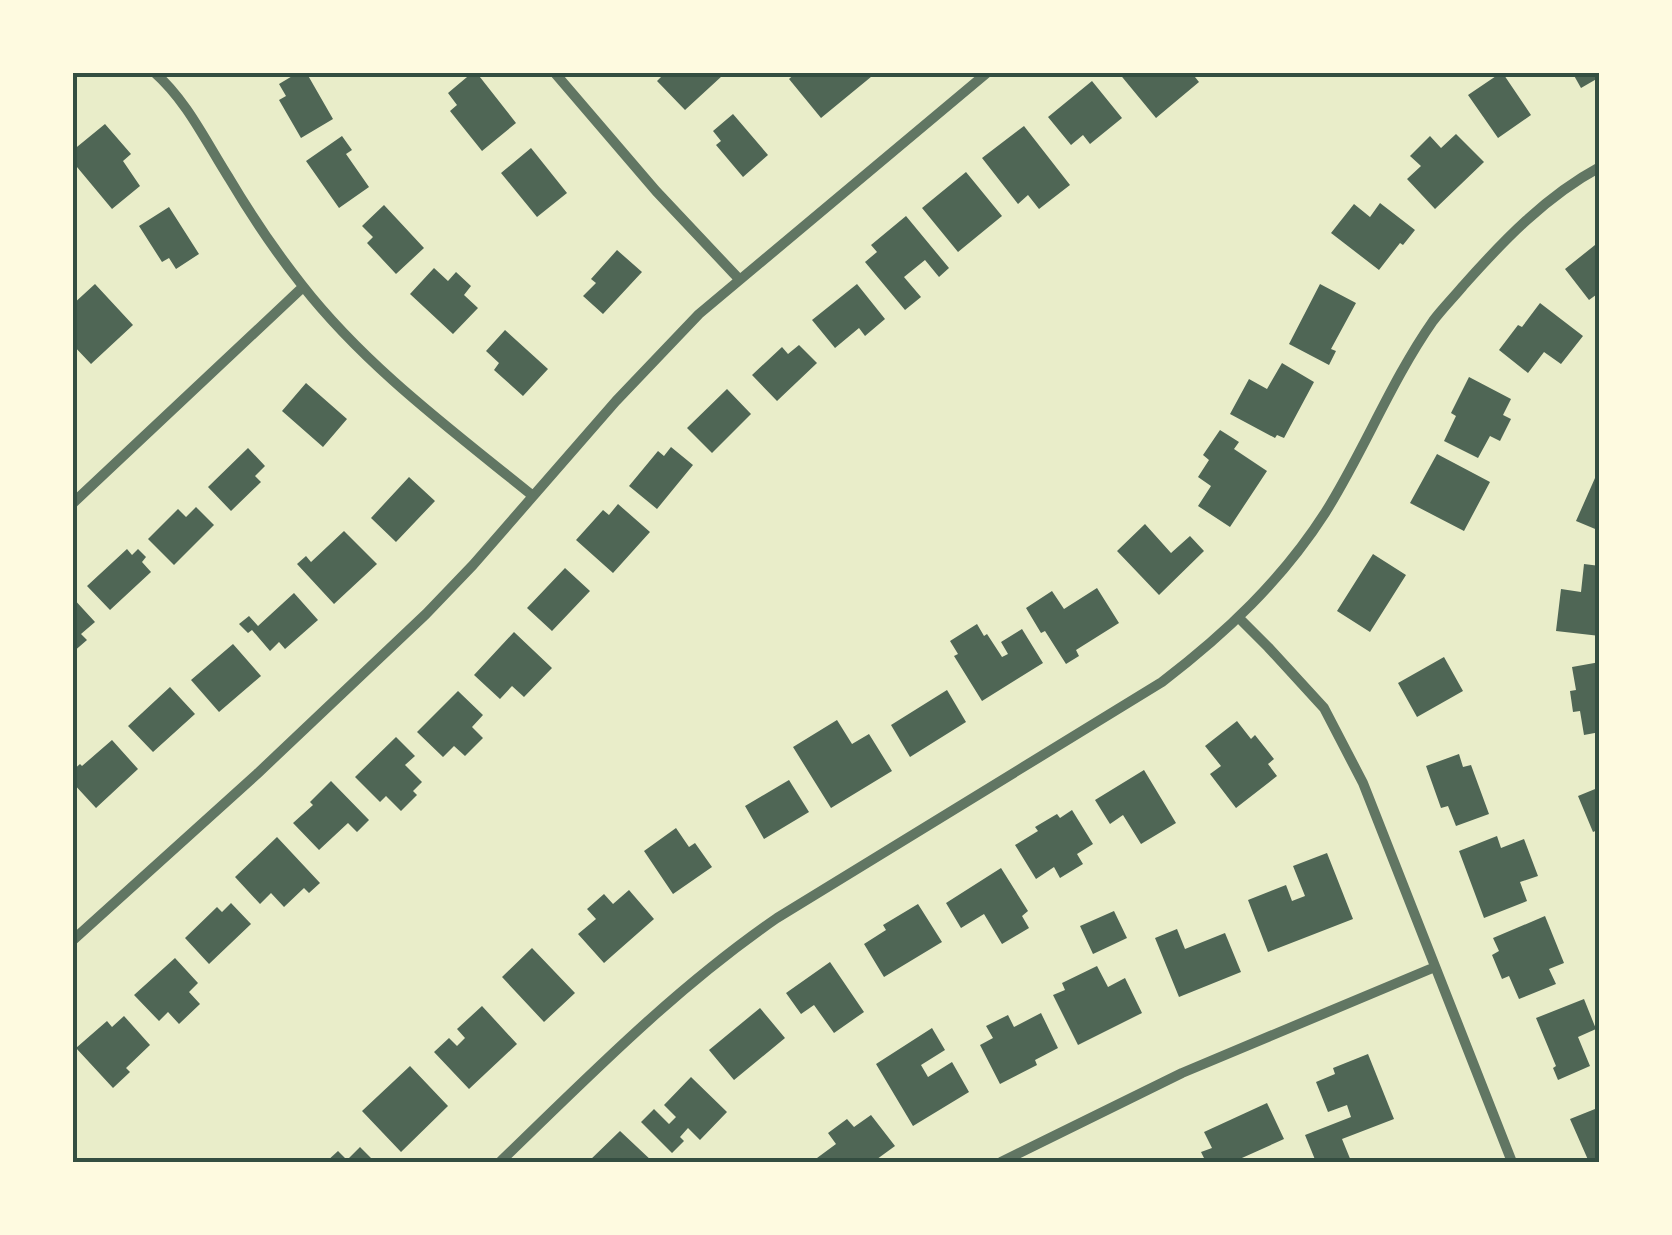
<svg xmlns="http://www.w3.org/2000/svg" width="1672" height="1235" viewBox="0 0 1672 1235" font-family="Figtree,sans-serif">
<rect width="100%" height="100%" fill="#e9edc9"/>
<path fill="#4f6655" d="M299,72H306L333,119L301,138L279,100L286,96L279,84Z
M473,72H476L516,123L482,151L450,111L457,105L448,93Z
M666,72H718L722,76L685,110L657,81Z
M797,72H877L821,118L789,79Z
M1118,72H1191L1199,82L1156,118Z
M1502,72L1531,115L1498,138L1468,95Z
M1572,72H1600V77L1581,88Z
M1092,81L1122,118L1090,144L1083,135L1071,145L1048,117Z
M733,114L768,155L743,177L716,145L721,141L713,131Z
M105,124L131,154L123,161L140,186L112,209L72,161V151Z
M1024,126L1070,185L1039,209L1028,195L1018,204L982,158Z
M1456,134L1484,162L1435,209L1407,179L1421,166L1410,156L1430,136L1441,148Z
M342,136L352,150L346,154L369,187L339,208L306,161Z
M531,148L567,193L537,217L501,173Z
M966,172L1002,216L958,252L922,208Z
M1380,203L1415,230L1403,245L1400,243L1379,270L1331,233L1354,204L1370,217Z
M384,205L424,248L396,274L367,243L373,237L362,226Z
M169,207L199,254L176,269L169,258L162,262L139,226Z
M906,216L949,268L939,277L925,260L904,277L921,297L905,310L865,262L877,252L871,245Z
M1600,241V292L1589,300L1565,269Z
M617,250L642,272L603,314L583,296L596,283L591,279Z
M434,268L448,281L456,272L471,286L464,295L478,308L453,334L410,294Z
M95,284L133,325L91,364L72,344V305Z
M857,284L885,319L865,336L859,328L835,348L812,320Z
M1320,284L1356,303L1331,349L1336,351L1329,365L1289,344Z
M1540,303L1583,336L1561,364L1544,352L1528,373L1499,350L1518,325L1522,327Z
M505,330L548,369L523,396L494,370L499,363L486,351Z
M799,345L817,363L777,401L752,375L782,347L788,354Z
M1282,363L1314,382L1284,438L1277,435L1275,438L1230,414L1249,379L1267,389Z
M1469,377L1511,399L1503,415L1511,419L1500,441L1490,436L1478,458L1444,441L1456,416L1451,413Z
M306,383L347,419L323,447L282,411Z
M727,389L751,414L712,453L687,428Z
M1220,430L1239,442L1234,449L1267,471L1230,527L1198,506L1211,486L1198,477L1209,460L1203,455Z
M671,447L693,465L657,509L629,486L658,451L664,456Z
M248,448L265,466L255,476L261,482L231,511L208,487Z
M1437,454L1490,482L1464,531L1410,503Z
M409,477L435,501L396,542L371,518Z
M1595,478L1600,480V531L1576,521Z
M618,504L650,532L613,573L576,540L603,510L609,515Z
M196,507L214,525L174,565L148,539L178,509L186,517Z
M1145,524L1171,553L1190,536L1204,551L1159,595L1117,551Z
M344,531L377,564L334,604L297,564L306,556L311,562Z
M127,549L132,555L138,549L146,557L142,562L151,572L110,610L87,586Z
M1373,554L1406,575L1370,632L1337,611Z
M1584,564L1600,566L1598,595H1600V636L1556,631L1561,589L1581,592Z
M565,568L590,591L552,631L527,608Z
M1097,588L1119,623L1076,650L1079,656L1066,664L1045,631L1041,633L1026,608L1052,591L1064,609Z
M294,593L318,620L285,649L279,642L270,651L252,630L248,633L239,624L249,616L258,626Z
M72,597L95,622L81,634L87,640L72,653Z
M977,624L984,636L987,634L1002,657L1008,654L1001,642L1022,629L1043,663L982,701L954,656L958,654L950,641Z
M514,632L552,668L524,697L512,686L500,699L474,675Z
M233,644L261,676L219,712L191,680Z
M1444,657L1463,691L1417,717L1398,683Z
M1600,662V732L1584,735L1580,711L1573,712L1570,691L1576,690L1572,667Z
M170,687L195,714L153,752L128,726Z
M947,690L966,722L910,757L891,725Z
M458,691L483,715L472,727L483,738L465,756L454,746L443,757L417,732Z
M837,720L852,744L869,734L892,771L831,808L793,747Z
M1237,721L1251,739L1255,735L1274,759L1268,764L1277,776L1236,808L1210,774L1221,766L1205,746Z
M396,737L415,756L405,765L422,782L413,791L417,795L401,811L386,796L380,802L355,777Z
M112,740L138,769L96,808L72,782V771L80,764L82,766Z
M1459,754L1463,767L1471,765L1489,814L1456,826L1448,806L1441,808L1426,766Z
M1144,770L1176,823L1141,844L1123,815L1110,824L1095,800Z
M789,780L809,812L764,839L745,806Z
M331,781L369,820L357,832L348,823L319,850L293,823L313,805L310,802Z
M1600,787V829L1593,832L1578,796Z
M1072,810L1093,844L1077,854L1083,864L1060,878L1054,867L1036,879L1015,845L1038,831L1035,827L1057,814L1060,818Z
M676,828L689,847L695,843L712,867L673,894L644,851Z
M1497,836L1501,848L1524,839L1538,876L1520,882L1527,901L1484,918L1459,851Z
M277,837L320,883L309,893L304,888L284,907L271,893L260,904L235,877Z
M1327,853L1353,919L1268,952L1248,900L1286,885L1292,901L1305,896L1293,866Z
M1001,868L1028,911L1022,916L1029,928L1002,944L984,914L961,928L946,903Z
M629,890L654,919L604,963L578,934L596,919L587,909L604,894L613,904Z
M231,903L251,924L209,964L185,938L217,907L222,912Z
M918,904L942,942L884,977L864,944L886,930L883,925Z
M1114,911L1127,938L1093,954L1080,926Z
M1545,916L1564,963L1549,969L1556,984L1519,999L1509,976L1502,979L1492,955L1499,951L1493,938Z
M1177,929L1185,949L1225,933L1241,972L1179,997L1155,938Z
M532,948L575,993L544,1022L502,977Z
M175,958L198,983L189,992L200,1004L179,1024L168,1012L159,1021L134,995Z
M830,962L864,1012L834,1033L814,1005L801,1014L786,993Z
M1097,966L1108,987L1125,978L1142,1013L1078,1045L1053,995L1065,990L1062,983Z
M1584,999L1596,1029L1578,1037L1590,1066L1558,1080L1553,1068L1556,1066L1536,1018Z
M482,1006L517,1044L469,1089L434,1052L449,1038L457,1046L465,1038L457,1029Z
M760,1008L785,1038L734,1080L709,1050Z
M1041,1013L1058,1048L1035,1060L1037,1065L1000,1084L980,1045L993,1038L986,1026L1008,1015L1014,1027Z
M124,1016L150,1045L126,1068L130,1072L113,1088L76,1048L107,1021L112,1027Z
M932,1028L945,1050L921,1065L928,1077L952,1062L969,1092L913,1126L876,1064Z
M1368,1054L1394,1119L1342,1139L1351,1161L1316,1162L1305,1135L1351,1117L1347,1105L1328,1112L1316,1082L1335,1074L1333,1068Z
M410,1066L448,1106L401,1152L362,1111Z
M691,1077L727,1112L700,1140L688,1128L680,1137L684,1141L672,1153L641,1122L654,1109L669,1124L676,1117L664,1105Z
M1267,1103L1284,1139L1233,1162H1221L1220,1161L1206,1162L1201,1152L1212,1148L1204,1132Z
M1600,1107V1162H1589L1570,1119Z
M871,1115L895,1146L873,1162H821L817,1158L836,1144L828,1133L847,1119L854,1127Z
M620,1131L653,1162H588Z
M360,1147L375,1162H326L338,1151L347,1160Z"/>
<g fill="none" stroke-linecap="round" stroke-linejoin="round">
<path stroke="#617663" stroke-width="10" d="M154,72C187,101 206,142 229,178C251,215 275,251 302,285C366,367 453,431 533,496
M554,72L656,191L739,279
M72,504L303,287
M1239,618L1268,647L1324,708L1363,783L1512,1162
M72,941L257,774L426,614L473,565L616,401L699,314L988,72
M500,1162C589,1076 674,989 777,918L1162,682C1226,633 1282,580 1325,513C1364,451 1391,381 1433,321C1442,309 1453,298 1463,286C1503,241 1546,196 1600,167
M1001,1162L1182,1073L1435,967"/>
</g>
<rect width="1672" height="1235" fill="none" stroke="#fefae0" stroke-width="150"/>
<rect x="75" y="75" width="1522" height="1085" fill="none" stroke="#344e41" stroke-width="4"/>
</svg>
